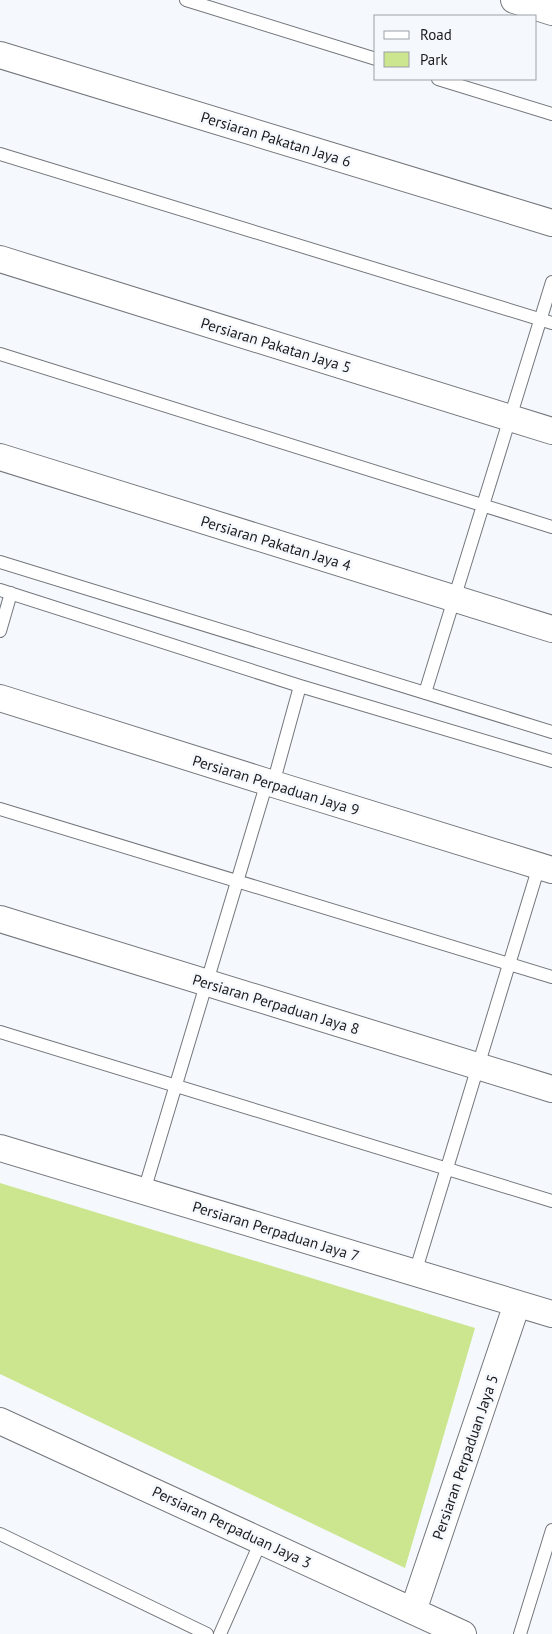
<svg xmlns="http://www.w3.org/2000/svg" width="552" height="1634" viewBox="0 0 552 1634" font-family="'PT Sans',sans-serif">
<rect width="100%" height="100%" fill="#f5f9fe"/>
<path fill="#cbe68f" d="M0,1183L475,1328L405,1568L0,1374Z"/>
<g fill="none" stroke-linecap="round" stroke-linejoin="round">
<defs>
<path id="service" d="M186,0L376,59
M438,79L552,114
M0,154L552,323
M0,354L552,527
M0,562L552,732
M0,590L300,686L552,761
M0,631L11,593
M425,693L552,282
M273,784L300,686
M0,809L552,977
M0,1032L552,1201
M144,1191L267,782
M415,1273L539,866
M0,1534L207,1634
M220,1634L261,1541
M520,1634L552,1530"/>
<path id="minor" d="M514,0L552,12
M0,55L552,223
M0,259L552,431
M0,457L552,629
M0,698L267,782L552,870
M0,919L552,1089
M0,1148L552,1314
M0,1421L463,1634
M413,1611L517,1304"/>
</defs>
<use href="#service" stroke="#74777c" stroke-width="14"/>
<use href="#minor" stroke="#74777c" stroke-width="28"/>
<use href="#service" stroke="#fff" stroke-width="12"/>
<use href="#minor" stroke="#fff" stroke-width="26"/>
</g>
<g text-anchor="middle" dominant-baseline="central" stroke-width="5" stroke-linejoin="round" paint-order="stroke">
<g font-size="15" fill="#1a1b1d" stroke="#f5f9fe">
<text transform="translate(276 139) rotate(17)">Persiaran Pakatan Jaya 6</text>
<text transform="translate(276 345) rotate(17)">Persiaran Pakatan Jaya 5</text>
<text transform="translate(276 543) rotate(17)">Persiaran Pakatan Jaya 4</text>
<text transform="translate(276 785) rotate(17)">Persiaran Perpaduan Jaya 9</text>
<text transform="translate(276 1004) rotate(17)">Persiaran Perpaduan Jaya 8</text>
<text transform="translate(276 1231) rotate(17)">Persiaran Perpaduan Jaya 7</text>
<text transform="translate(465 1457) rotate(-71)">Persiaran Perpaduan Jaya 5</text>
<text transform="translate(232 1527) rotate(25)">Persiaran Perpaduan Jaya 3</text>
</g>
</g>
<rect x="374" y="15" width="162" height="65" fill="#f5f9fe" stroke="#9da0a4"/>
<rect x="384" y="31" width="25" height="8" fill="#ffffff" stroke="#9da0a4"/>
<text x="420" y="40" font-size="15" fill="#1a1b1d">Road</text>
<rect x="384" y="52" width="25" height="15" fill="#cbe68f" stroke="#9da0a4"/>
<text x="420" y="65" font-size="15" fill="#1a1b1d">Park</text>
</svg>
